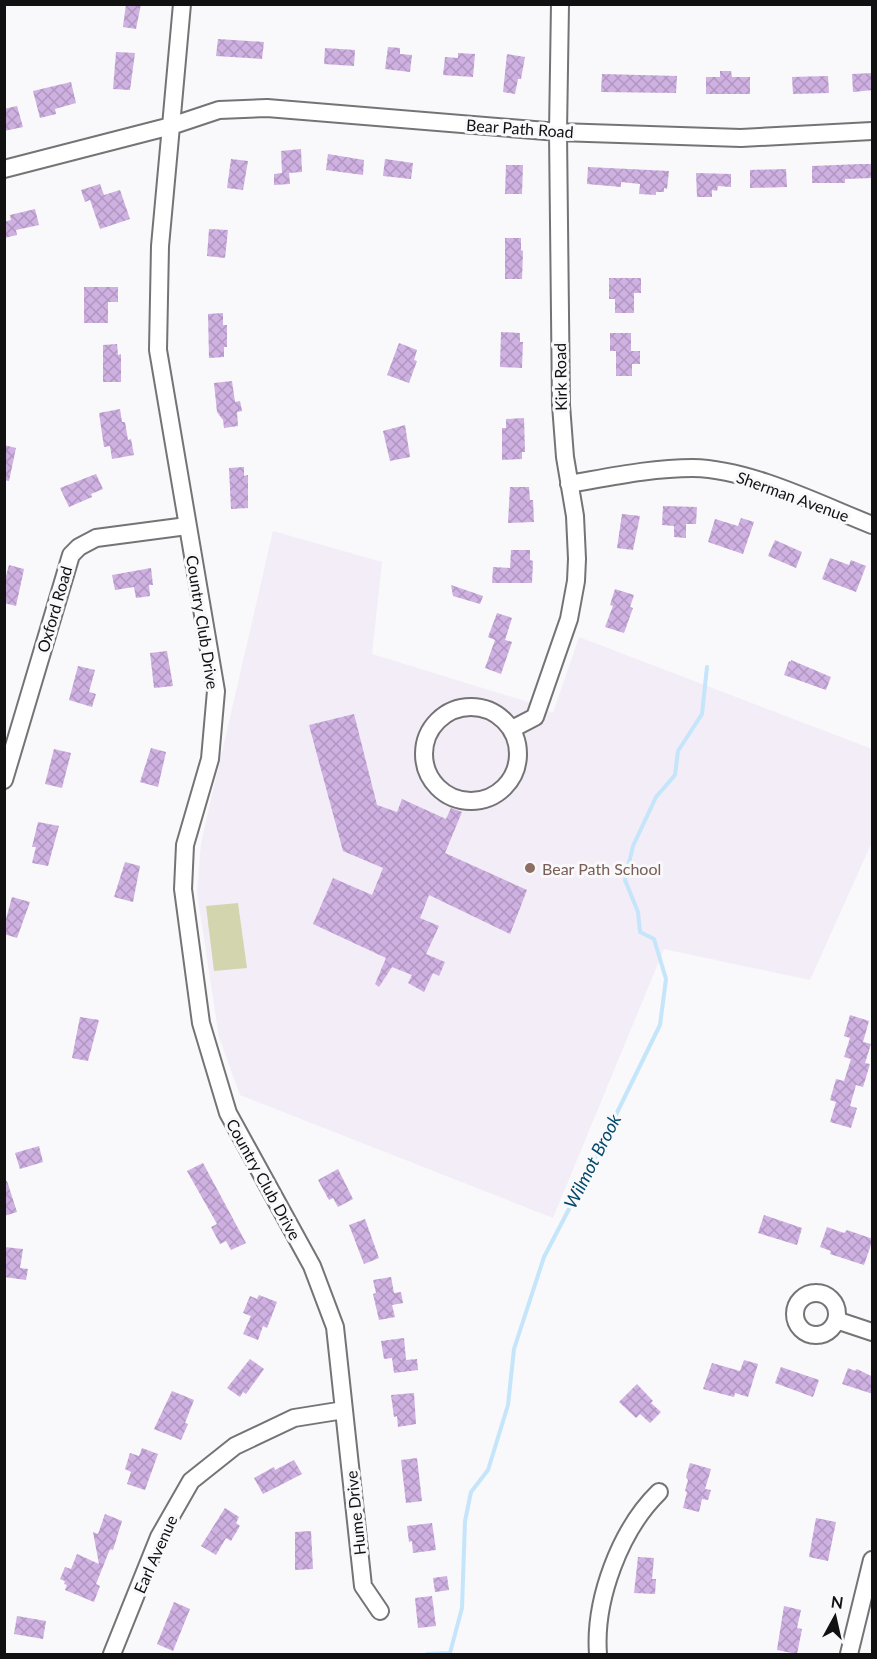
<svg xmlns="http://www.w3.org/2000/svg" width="877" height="1659" viewBox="0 0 877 1659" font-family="Lato,sans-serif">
<defs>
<pattern id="building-cross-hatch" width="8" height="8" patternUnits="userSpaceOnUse" patternTransform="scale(1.5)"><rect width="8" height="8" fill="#ceb0e1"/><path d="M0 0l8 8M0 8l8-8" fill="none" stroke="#b096c0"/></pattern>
</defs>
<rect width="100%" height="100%" fill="#f9f8fa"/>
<path fill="#f3edf7" d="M273,531L382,562L372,654L525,701L553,713L579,637L872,749V842L810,980L664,949L553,1218L240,1095L219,1037L197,893L201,843Z"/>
<path fill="#d3d5ae" d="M238,903L247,968L214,971L206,906Z"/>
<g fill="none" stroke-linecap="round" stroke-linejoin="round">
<path stroke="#c4e5fa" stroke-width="4" d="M427,1654L450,1653L462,1608L465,1521L471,1492L488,1470L508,1405L514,1349L544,1257L581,1186L660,1025L666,979L654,939L640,932L638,912L625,880L633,846L656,797L675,775L678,751L702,714L707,667"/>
</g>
<path fill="url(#building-cross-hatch)" d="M126,4H141L136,29L123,27Z
M218,39L264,42L262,59L216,56Z
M388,47L400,48V54L412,55L410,72L385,69Z
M325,48L355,50L354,66L324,64Z
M116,52L135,53L130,90L113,89Z
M458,53L475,54L473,77L443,75L445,57L458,58Z
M507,54L525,57L521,79H518L515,94L503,92Z
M720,71H731L732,77H750V94H706V77H720Z
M873,73V90L853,92L852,74Z
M602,74L677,76L676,93L601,92Z
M828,76L829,93L793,94L792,77Z
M71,82L76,103L55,109L56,114L40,118L33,91Z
M17,106L23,127L4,131V109Z
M301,149L302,172L289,173L290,184L274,185V174L282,173L281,151Z
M328,154L364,160L363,175L326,170Z
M231,159L248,161L243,190L227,188Z
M385,159L413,163L411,179L383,176Z
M861,164H873V178L845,179V183H812V166Z
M506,165H523L522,194H505Z
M588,167L669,171L667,189L664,188V192H656V195L639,194L640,184L621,182V187L587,184Z
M786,169L787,187L750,188V170Z
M696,173L731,174V187L718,186L717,191L712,190V197H697Z
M100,184L104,195L120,190L130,219L100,229L90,200L85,202L81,190Z
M35,209L39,225L16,230L17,235L4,238V222L11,220L10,215Z
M209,229L228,230L225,258L207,256Z
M505,238H521V250L523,251L522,279H505Z
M609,278H641V293H634V313H615V299H609Z
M84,287H118V302H108V323H84Z
M223,313V325H227V347H224V357L209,358L208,314Z
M501,332L520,333V342H523L522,368L500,367Z
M610,333H631V351H640V364H632V376H616V351H610Z
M399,343L417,350L414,360L417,361L409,383L387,375Z
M117,344L118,355L121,354V382H103V345Z
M232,381L235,402L240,401L242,411L237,412L238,426L224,428L223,420L217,412L214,383Z
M120,409L122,422H125L128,440L131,439L134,455L112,459L110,446L104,447L99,413Z
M524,418L525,452H522V459L502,460V428H506V419Z
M405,425L410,457L390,461L383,431Z
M4,445L16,448L9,481L4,480Z
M244,467V476L248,475V508L231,509L229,468Z
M96,474L103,489L91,494L92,497L69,507L60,488Z
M510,487H529L530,500H533L534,522L508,523Z
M663,506L697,507L696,524H686V538L674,537V526L662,525Z
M622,514L640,516L633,550L617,548Z
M741,518L754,522L743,554L708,542L715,519L738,526Z
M775,540L802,552L796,568L768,556Z
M511,550H530V560L533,561L532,583H492L493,567L510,568Z
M830,558L849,565L851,560L866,566L856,592L822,579Z
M9,565L24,569L16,606L4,603V576H6Z
M151,568L153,585H149L150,596L136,598L134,587L115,590L112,575Z
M451,585L483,596L480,604L453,596Z
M615,589L634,595L630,607L633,608L624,633L605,627L613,606L610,605Z
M497,613L512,618L505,640L512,642L501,674L485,668L495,640L488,637Z
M167,651L173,686L154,688L150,653Z
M791,660L831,677L826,690L784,675L789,661L791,662Z
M78,666L95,670L89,692L96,694L92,707L69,700Z
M354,714L377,805L397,812L402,799L446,819L451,808L462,812L445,853L527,890L510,934L429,895L420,918L439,926L426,954L445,962L439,976L433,973L424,992L408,983L412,975L392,967L379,987L375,984L386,958L313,924L333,878L372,895L383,868L343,851L309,725Z
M151,748L166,752L158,787L140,782Z
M54,749L71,753L62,788L45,784Z
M38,822L59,826L48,866L32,863L36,847H32Z
M125,862L140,866L133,902L114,897Z
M12,897L30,902L17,938L4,934L6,919Z
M850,1015L869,1021L863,1042L871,1044L865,1063L870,1064L863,1087L856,1085L850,1106L857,1108L851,1128L830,1122L836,1102L830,1100L836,1079L844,1081L851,1059L844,1057L850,1038L844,1036Z
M80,1017L99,1020L88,1061L72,1058Z
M39,1146L43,1162L20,1169L15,1153Z
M203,1163L246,1243L231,1250L226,1241L220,1244L211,1227L217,1224L187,1171Z
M338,1169L353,1199L338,1207L333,1198L329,1200L318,1180Z
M4,1181H7L17,1212L4,1216Z
M764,1215L802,1228L797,1245L758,1233Z
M365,1219L379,1258L364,1264L349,1225Z
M827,1227L844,1233L847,1230L873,1239L864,1265L830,1254L831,1251L820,1247Z
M4,1247L23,1249L20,1268L28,1269L26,1280L4,1277Z
M391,1277L394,1293L401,1292L403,1303L392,1305L395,1317L379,1320L373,1294L376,1293L373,1280Z
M259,1295L277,1302L267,1328L263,1326L258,1340L243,1334L251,1316L243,1313L250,1296L257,1299Z
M404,1338L406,1360L417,1359L418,1370L394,1373L392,1358L384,1359L381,1341Z
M250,1359L264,1369L246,1394L243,1392L240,1397L227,1388Z
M744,1360L758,1364L748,1397L735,1393L734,1397L703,1389L712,1363L740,1371Z
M781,1367L819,1380L813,1397L775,1383Z
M848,1368L855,1371L857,1369L873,1377V1394L842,1384Z
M637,1384L653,1401L651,1403L661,1412L650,1423L640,1414L636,1418L619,1402Z
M172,1391L194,1400L185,1423L188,1424L181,1440L154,1429Z
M414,1393L416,1424L398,1427L397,1416L394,1417L391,1395Z
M142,1448L158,1454L145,1490L127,1484L131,1472L125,1469L130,1453L139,1456Z
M417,1458L422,1501L406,1503L401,1460Z
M294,1460L302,1474L263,1494L254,1478L274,1467L275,1470Z
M690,1463L711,1469L705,1489L711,1490L708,1500L702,1499L699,1512L683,1508L687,1492L685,1491L688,1480L686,1477Z
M225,1508L239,1517L236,1523L240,1526L231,1541L226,1538L216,1555L201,1546Z
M105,1514L122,1521L113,1550L110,1549L96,1584L100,1586L94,1602L65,1590L67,1585L64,1584L65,1581L60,1579L65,1567L71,1569L77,1554L99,1564L93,1532L98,1534Z
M816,1518L836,1522L828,1561L809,1557Z
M432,1523L436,1550L413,1553L412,1541L409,1542L407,1526Z
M311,1531L313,1569L295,1570V1532Z
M638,1557L654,1558L652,1579H656L655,1594L634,1593Z
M447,1576L449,1590L435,1592L433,1578Z
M432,1596L436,1626L418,1628L415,1598Z
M174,1602L190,1609L173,1651L157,1644Z
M784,1606L801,1610L797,1628L802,1629L797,1654L777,1650Z
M17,1616L46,1621L43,1639L14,1634Z"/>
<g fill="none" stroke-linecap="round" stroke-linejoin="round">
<defs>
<path id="minor" d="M4,169L171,126L182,4
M569,484C610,477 651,468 693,468C750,469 819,504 872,525
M424 754a47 47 0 1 1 94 0a47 47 0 1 1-94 0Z
M512,729L535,717L569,619L576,581L577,559L575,516L565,457L561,405L558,132L560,4
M4,780L71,555L79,547L96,538L187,526
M795 1314a21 21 0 1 1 42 0a21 21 0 1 1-42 0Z
M836,1320L872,1332
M380,1611L363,1586L335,1327L312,1266L228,1113L201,1023L183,889L185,845L210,759L216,691L158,350L160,246L171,126L219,110L267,108L558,132L741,138L872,131
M112,1654L159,1537L191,1481L235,1446L294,1418L344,1410
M598,1654C594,1600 620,1530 659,1492
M849,1654L872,1560"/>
</defs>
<use href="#minor" stroke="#757376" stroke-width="20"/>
<use href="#minor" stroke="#fff" stroke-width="16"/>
</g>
<circle fill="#8d6e63" stroke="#f9f8fa" stroke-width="2" cx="530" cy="868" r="6"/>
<g text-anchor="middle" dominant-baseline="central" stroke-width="6" stroke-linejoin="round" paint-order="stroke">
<g font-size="16" fill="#121112" stroke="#f9f8fa">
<text transform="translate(520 128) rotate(4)">Bear Path Road</text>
<text transform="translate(560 377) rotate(-91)">Kirk Road</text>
<text transform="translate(793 496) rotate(20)">Sherman Avenue</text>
<text transform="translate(54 609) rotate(-74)">Oxford Road</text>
<text transform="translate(203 622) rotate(81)">Country Club Drive</text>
<text transform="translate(264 1179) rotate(61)">Country Club Drive</text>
<text transform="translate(355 1513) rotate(-96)">Hume Drive</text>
<text transform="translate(155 1554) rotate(-66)">Earl Avenue</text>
</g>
<g font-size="16" fill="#785e54" stroke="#f9f8fa" text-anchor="start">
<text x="542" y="868">Bear Path School</text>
</g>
<g font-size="18" font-style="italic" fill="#00496a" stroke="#f9f8fa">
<text transform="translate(592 1161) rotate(-63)">Wilmot Brook</text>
</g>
</g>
<rect width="877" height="1659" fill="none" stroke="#121112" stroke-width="12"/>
<g transform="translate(835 1617) rotate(8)" stroke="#f9f8fa" stroke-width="4.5" paint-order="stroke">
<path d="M0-4.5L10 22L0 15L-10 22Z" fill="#121112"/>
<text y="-9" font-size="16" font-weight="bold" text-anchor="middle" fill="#121112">N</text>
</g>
</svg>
